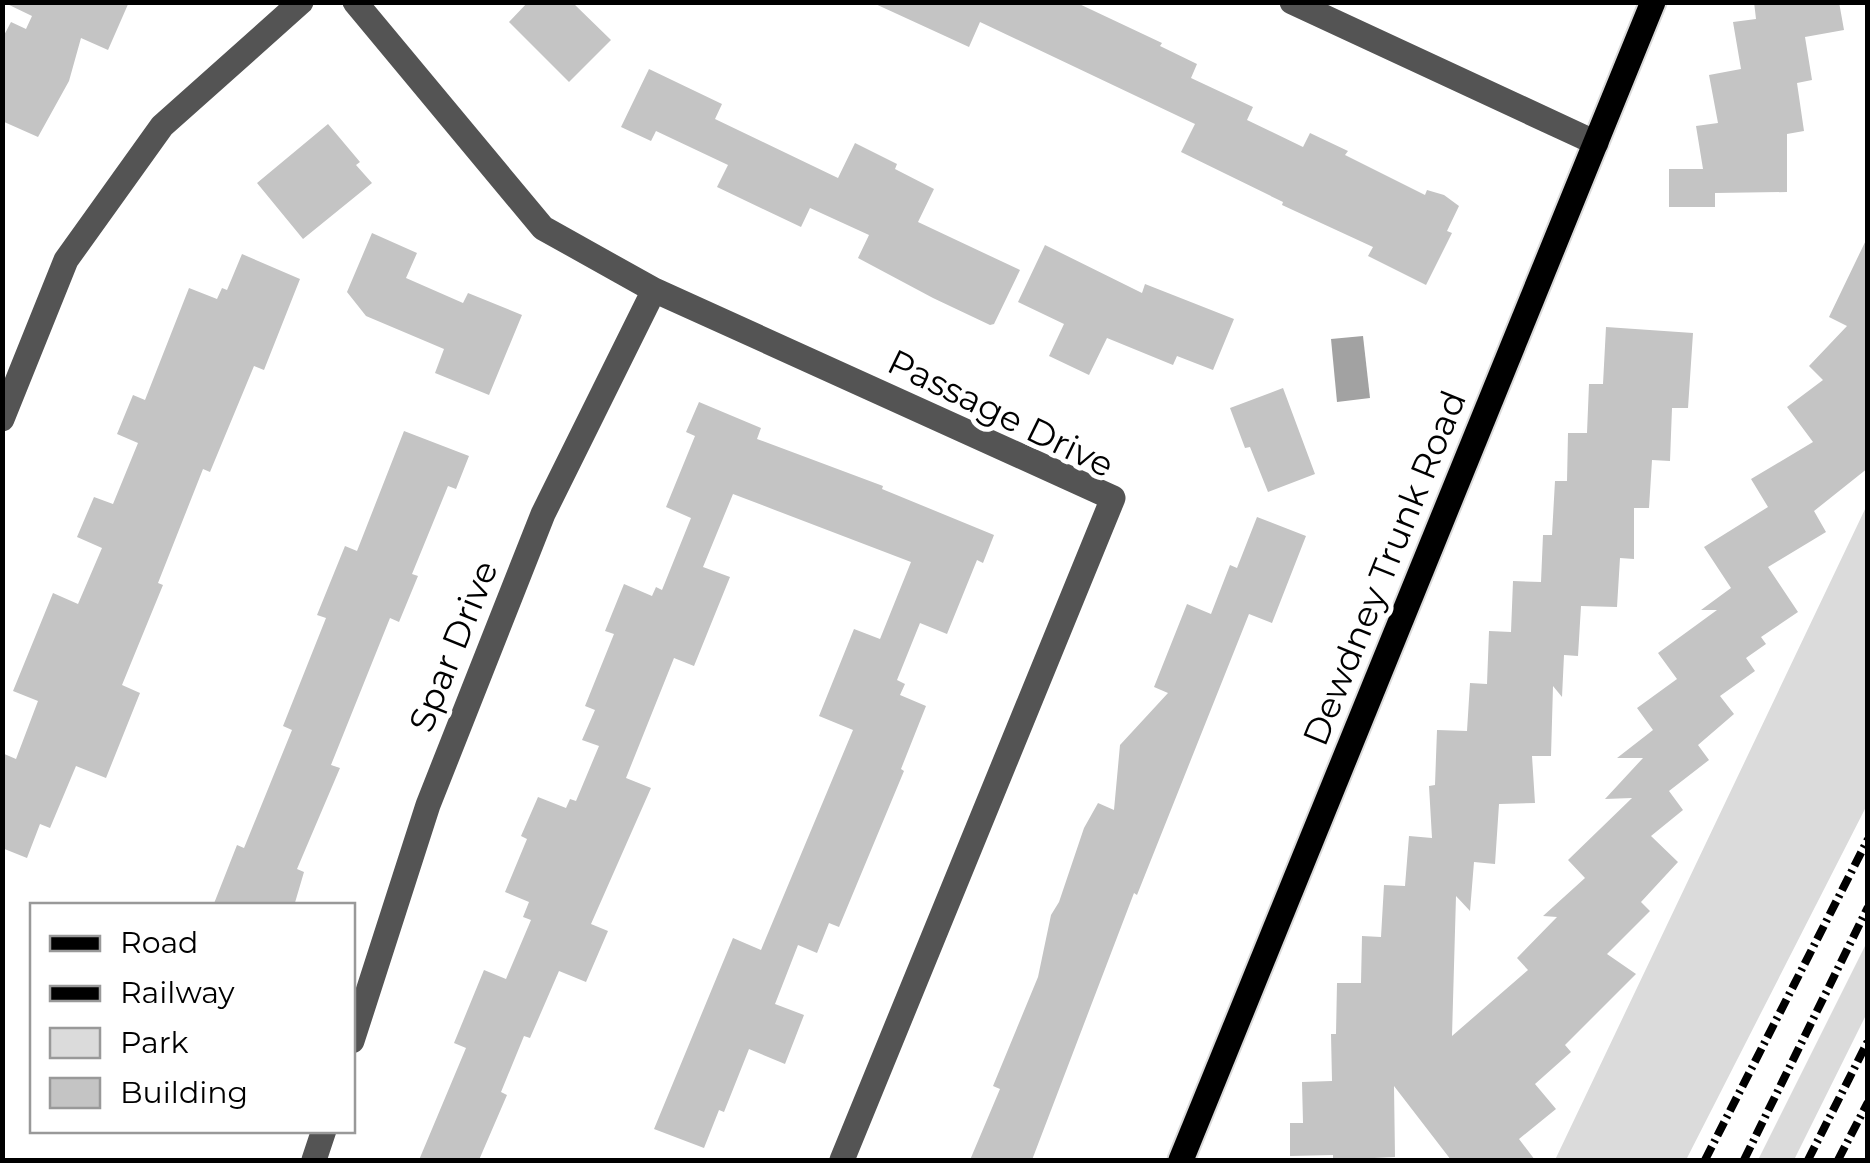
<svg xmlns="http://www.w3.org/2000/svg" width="1870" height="1163" viewBox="0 0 1870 1163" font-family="Montserrat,sans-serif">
<rect width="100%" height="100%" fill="#fff"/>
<path fill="#dbdbdb" d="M1867,505V805L1686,1160H1555Z
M1867,942V1013L1794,1160H1758Z"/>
<path fill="#a2a2a2" d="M1363,336L1370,398L1337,402L1331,339Z"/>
<path fill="#c4c4c4" d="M3,2H129L108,50L81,38L69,81L38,137L2,121V39L11,22L26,29L32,16Z
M528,2H572L611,40L569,82L509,22Z
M871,2H1075L1162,43L1160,46L1197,64L1191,78L1253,107L1247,120L1303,147L1310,133L1348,151L1345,155L1425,195L1427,190L1444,195L1459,206L1447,231L1452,233L1426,285L1368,256L1373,247L1282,205L1283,202L1181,152L1195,124L980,22L969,47Z
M1754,2H1839L1844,30L1805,37L1812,80L1797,83L1804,131L1787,134V192L1715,193V207H1669V169H1703L1696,126L1718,123L1709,75L1741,69L1733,22L1756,19Z
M649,69L722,104L715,119L838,178L855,143L897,164L895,169L934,189L918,222L1020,270L994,324L990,325L933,298L858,258L869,235L810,208L801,227L717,187L728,165L656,131L651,141L621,127Z
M328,124L360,162L356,165L372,183L303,239L257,183Z
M372,233L417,253L406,278L463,303L468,293L522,315L489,395L435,373L444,349L366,316L347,292Z
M1868,236V468L1814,511L1826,532L1768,567L1798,612L1761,637L1766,644L1746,658L1755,671L1720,696L1734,714L1698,745L1709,760L1669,791L1683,810L1651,836L1678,862L1641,902L1650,911L1607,954L1636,974L1565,1045L1571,1052L1535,1084L1556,1109L1519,1139L1535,1160H1451L1394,1086L1395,1157L1333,1160V1155L1290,1156V1123H1303L1302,1082L1332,1081L1331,1034H1336L1337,983H1361L1362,936L1381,937L1384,885L1405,886L1409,836L1432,838L1429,786L1435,785L1437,730L1467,731L1470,683L1487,684L1489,631L1511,632L1513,581L1541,582L1543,535H1552L1555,481H1567L1568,433H1587L1589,384H1603L1606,327L1693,333L1688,408H1672L1670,461L1652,460L1649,508H1634V559L1620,558L1617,607L1581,606L1578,656L1564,655L1562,697L1553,686L1551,756H1532L1535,803L1499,804L1495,864L1474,862L1470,911L1456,896L1452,1036L1528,970L1517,958L1557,917L1543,916L1585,878L1568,860L1632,798L1605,799L1643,758H1617L1653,730L1637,708L1677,679L1658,653L1717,610H1701L1731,588L1704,547L1768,507L1751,479L1813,442L1787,407L1823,380L1809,366L1847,326L1829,317Z
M1045,245L1142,293L1145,284L1234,319L1213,370L1177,356L1173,365L1107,338L1089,375L1049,356L1064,324L1018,302Z
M242,254L300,279L264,370L254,366L210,472L203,469L158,583L163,585L122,685L140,693L106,778L76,766L50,828L40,824L27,858L2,848V753L16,759L38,701L13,691L53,593L78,604L102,548L77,537L94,497L113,504L138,443L117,434L133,395L145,400L189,288L217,299L222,288L227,290Z
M1283,388L1315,474L1268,492L1250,447L1245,448L1230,408Z
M699,402L761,428L757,439L883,486L882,489L994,535L983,563L977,560L947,634L920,623L897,680L905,684L900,695L926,706L901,769L904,771L839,927L829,923L817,953L798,945L775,1004L804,1015L785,1064L749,1049L724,1112L719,1110L704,1148L654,1129L733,938L761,950L853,730L819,716L854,629L880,639L911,562L733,494L703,567L730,577L694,666L674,658L626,778L651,788L591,924L608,931L586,982L559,971L530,1038L524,1036L501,1092L507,1095L479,1160H419L466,1048L454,1043L484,970L506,979L531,920L523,917L529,902L505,892L527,839L521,836L538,797L566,808L570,799L576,801L599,746L582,740L595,710L585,706L614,634L605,631L624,584L652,596L656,587L662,590L691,518L666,507L695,436L686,432Z
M404,431L469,456L456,489L448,486L412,574L418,576L399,622L390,618L331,765L340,768L297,869L304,872L294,906H213L237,845L244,848L292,730L283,726L326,618L317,615L345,546L357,551Z
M1257,517L1306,536L1272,623L1249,614L1137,895L1134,893L1032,1160H970L1000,1089L993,1086L1038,977L1051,915L1059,902L1084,828L1098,803L1114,810L1120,745L1168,693L1154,687L1187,604L1211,614L1230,565L1237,568Z"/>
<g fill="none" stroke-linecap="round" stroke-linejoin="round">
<defs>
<path id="major" d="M1181,1160L1653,2"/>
</defs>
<use href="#major" stroke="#dbdbdb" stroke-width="29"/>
<path stroke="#545454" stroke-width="25" d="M355,2L543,228L654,290L1113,498L842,1160
M1292,2L1596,143
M2,419L66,260L162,126L301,2
M352,1041L428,805L543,514L654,290
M314,1160L324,1130"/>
<use href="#major" stroke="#000" stroke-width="25"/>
<path stroke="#000" stroke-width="8" stroke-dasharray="15 5 2.5 5" stroke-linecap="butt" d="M1705,1160L1868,839
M1744,1160L1868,907
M1808,1160L1868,1041
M1838,1160L1868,1102"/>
</g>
<g text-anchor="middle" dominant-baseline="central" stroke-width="10" stroke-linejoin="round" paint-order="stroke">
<g font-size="35" fill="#000" stroke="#fff">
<text transform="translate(1001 413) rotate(26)">Passage Drive</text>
<text transform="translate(1384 568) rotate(-68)">Dewdney Trunk Road</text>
<text transform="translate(453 646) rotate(-68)">Spar Drive</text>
</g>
</g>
<rect width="1870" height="1163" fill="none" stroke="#000000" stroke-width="10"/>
<rect x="30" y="903" width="325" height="230" fill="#ffffff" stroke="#999999" stroke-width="2.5"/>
<rect x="50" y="936" width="50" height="15" fill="#000000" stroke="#999999" stroke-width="2.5"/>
<text x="120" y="953" font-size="30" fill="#000000">Road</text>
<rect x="50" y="986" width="50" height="15" fill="#000000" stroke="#999999" stroke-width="2.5"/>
<text x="120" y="1003" font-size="30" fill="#000000">Railway</text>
<rect x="50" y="1028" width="50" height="30" fill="#dbdbdb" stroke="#999999" stroke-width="2.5"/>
<text x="120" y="1053" font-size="30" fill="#000000">Park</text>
<rect x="50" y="1078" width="50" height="30" fill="#c4c4c4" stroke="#999999" stroke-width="2.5"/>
<text x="120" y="1103" font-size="30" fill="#000000">Building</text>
</svg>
